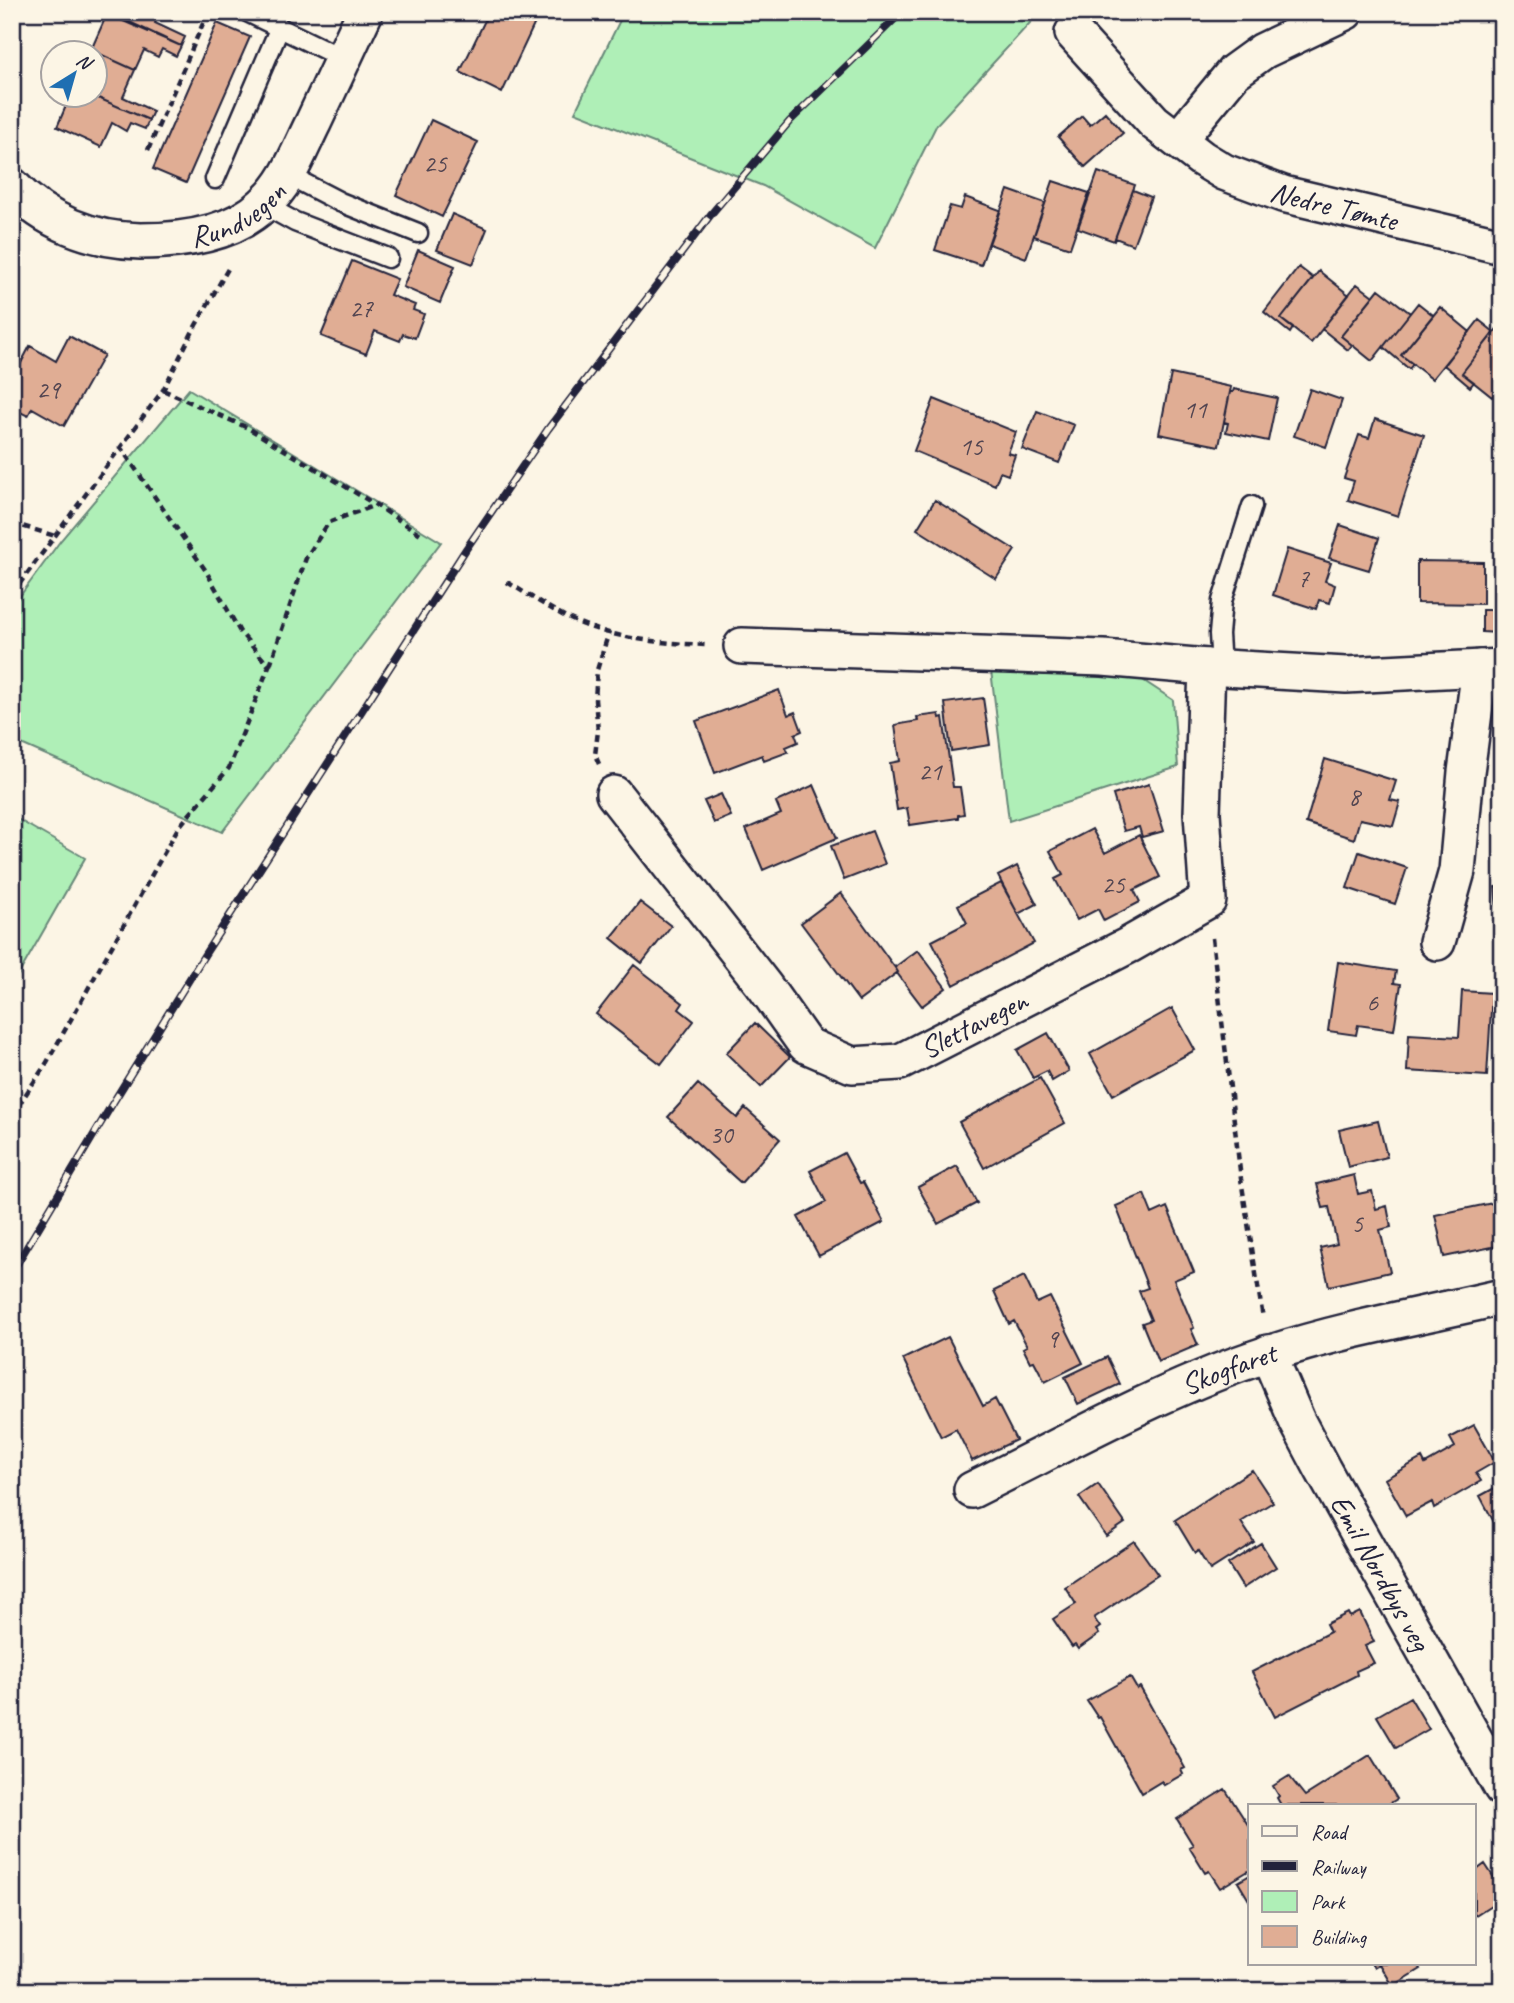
<svg xmlns="http://www.w3.org/2000/svg" width="1514" height="2003" viewBox="0 0 1514 2003" font-family="Caveat,sans-serif">
<rect width="100%" height="100%" fill="#fcf5e5"/>
<filter id="ink" filterUnits="userSpaceOnUse"><feTurbulence type="fractalNoise" baseFrequency=".0143" numOctaves="2"/><feDisplacementMap in="SourceGraphic" scale="14" xChannelSelector="R" yChannelSelector="G"/><feConvolveMatrix kernelMatrix="1 2 1 2 8 2 1 2 1" color-interpolation-filters="sRGB"/></filter>
<g filter="url(#ink)">
<path fill="#afefb7" stroke="#688879" stroke-width="2" d="M624,12H1040L937,124L875,248L763,186L575,112Z
M189,389L441,542L222,832L12,740V607L61,540Z
M991,670L1138,677L1173,700L1178,767L1009,821Z
M12,816L85,858L12,986Z"/>
<path fill="#e0ad94" stroke="#22223b" stroke-width="2" d="M108,12H160L155,23L185,37L181,46Z
M489,12H540L502,93L460,72Z
M107,14L181,46L176,56L162,49L158,57L144,50L135,70L91,50Z
M217,23L250,37L186,183L153,169Z
M91,50L135,70L123,97L153,111L149,120L89,94H94V52H90Z
M71,94H89L149,120L145,129L130,123L126,131L112,123L101,147L57,127Z
M1105,112L1123,133L1085,167L1058,137L1082,116L1090,125Z
M431,120L478,142L442,217L396,195Z
M1098,172L1135,185L1114,241L1078,228Z
M1053,181L1089,193L1070,248L1034,236Z
M1008,190L1045,203L1026,258L989,244Z
M1133,190L1151,197L1133,245L1115,238Z
M965,197L1000,210L981,265L935,250L950,206L961,209Z
M452,214L487,229L473,264L437,250Z
M418,250L455,266L440,303L403,287Z
M352,261L397,279L390,295L415,305L413,310L424,314L415,338L403,334L400,341L375,331L366,354L321,336Z
M1299,267L1313,278L1281,319L1293,328L1290,333L1264,312Z
M1319,271L1349,295L1311,343L1281,319Z
M1357,284L1373,296L1341,336L1352,345L1348,350L1322,329Z
M1379,289L1410,313L1372,361L1341,336Z
M1418,303L1433,315L1401,355L1413,364L1409,369L1383,347Z
M1440,307L1470,332L1432,379L1401,355Z
M1479,320L1494,332L1462,373L1474,382L1470,387L1444,365Z
M1500,325L1502,385L1492,397L1462,373Z
M69,336L104,355L64,426L32,408L28,416L12,408V380L30,346L56,361Z
M1171,374L1231,387L1219,446L1159,434Z
M1234,389L1277,398L1268,441L1226,432L1228,423L1224,422L1230,392H1233Z
M1310,389L1342,400L1326,447L1294,436Z
M934,399L1016,432L1008,453L1015,455L1008,475L1000,472L995,485L914,451Z
M1037,411L1074,425L1059,463L1022,449Z
M1375,419L1424,435L1398,516L1348,500L1354,481L1344,478L1359,435L1369,438Z
M935,500L1015,550L996,579L917,529Z
M1340,525L1379,538L1369,570L1329,558Z
M1287,549L1331,563L1325,581L1335,585L1330,603L1319,600L1316,609L1273,595Z
M1417,561L1483,562V604L1417,603Z
M1482,610H1499L1498,633L1482,632Z
M779,690L788,715L795,712L802,731L795,734L798,742L786,747L788,752L764,761L762,755L715,773L696,721Z
M983,698L990,745L951,751L945,703Z
M939,714L940,718L943,717L953,787H960L964,814L958,815V818L910,825L907,808L897,810L890,763L900,761L895,725L918,721L917,717Z
M1325,759L1396,781L1390,800L1400,802L1393,826L1360,819L1354,839L1306,823Z
M1149,784L1164,831L1142,837L1139,827L1124,831L1113,795Z
M814,785L837,838L763,870L746,829L781,814L776,802Z
M721,794L731,816L714,823L704,801Z
M1092,829L1105,853L1139,835L1160,877L1134,890L1140,902L1104,921L1098,909L1077,920L1055,879L1063,875L1050,851Z
M872,831L885,864L844,880L831,846Z
M1359,852L1407,868L1395,904L1347,888Z
M1017,866L1037,904L1018,914L998,876Z
M1001,883L1034,943L954,985L932,941L967,923L958,905Z
M1502,886V956H1501L1495,887Z
M841,893L898,972L859,1001L801,923Z
M640,902L671,926L642,963L611,938Z
M918,950L946,988L922,1006L897,973L898,972L895,967Z
M1338,962L1396,971L1394,983L1401,984L1394,1030L1358,1025L1356,1035L1328,1031Z
M634,965L683,1003L679,1009L694,1021L661,1064L596,1014Z
M1462,991L1492,993L1487,1076L1407,1071L1409,1034L1459,1037Z
M1172,1008L1195,1050L1113,1095L1090,1054Z
M755,1023L790,1057L761,1087L726,1053Z
M1048,1033L1069,1071L1052,1081L1047,1071L1033,1078L1017,1050Z
M1040,1078L1065,1123L984,1168L959,1122Z
M698,1084L737,1118L745,1108L780,1139L741,1183L668,1117Z
M1378,1121L1387,1157L1348,1167L1339,1130Z
M844,1153L860,1183L863,1182L884,1222L819,1256L798,1217L826,1202L810,1171Z
M957,1166L977,1203L938,1224L918,1187Z
M1354,1175L1358,1194L1372,1191L1376,1209L1387,1206L1391,1227L1380,1230L1390,1272L1329,1286L1320,1248L1337,1244L1329,1207L1323,1208L1317,1184Z
M1144,1194L1152,1214L1167,1207L1194,1272L1174,1280L1194,1328L1191,1329L1198,1345L1158,1362L1142,1323L1151,1320L1139,1291L1148,1288L1116,1206Z
M1502,1201V1245L1444,1257L1435,1215Z
M1024,1276L1037,1303L1050,1297L1083,1363L1045,1382L1034,1361L1030,1362L1023,1348L1027,1346L1014,1321L1009,1324L994,1291Z
M948,1337L983,1406L995,1399L1016,1440L972,1461L956,1429L941,1437L903,1359Z
M1107,1357L1120,1384L1078,1404L1065,1377Z
M1474,1425L1495,1462L1476,1473L1481,1481L1434,1508L1432,1502L1406,1516L1385,1479L1422,1458L1425,1464L1455,1447L1450,1438Z
M1252,1470L1273,1502L1241,1522L1254,1542L1210,1570L1198,1551L1195,1553L1175,1520Z
M1098,1484L1125,1523L1106,1536L1079,1497Z
M1502,1484V1520L1495,1524L1480,1496Z
M1134,1541L1158,1575L1094,1618L1100,1627L1096,1630L1099,1634L1078,1649L1075,1645L1072,1647L1053,1619L1076,1604L1065,1587Z
M1261,1543L1276,1567L1243,1588L1228,1564Z
M1360,1612L1374,1642L1365,1646L1374,1663L1356,1671L1357,1675L1275,1717L1252,1672L1330,1632L1326,1624L1348,1613L1350,1617Z
M1130,1677L1137,1689L1140,1687L1185,1768L1181,1770L1183,1774L1164,1785L1162,1781L1142,1793L1100,1717L1098,1718L1087,1701Z
M1410,1697L1429,1729L1396,1748L1377,1716Z
M1370,1755L1397,1799L1387,1805H1281L1277,1798L1279,1796L1273,1786L1289,1776L1305,1796Z
M1225,1789L1250,1828V1870L1220,1888L1209,1871L1205,1873L1189,1847L1193,1845L1177,1819Z
M1485,1864L1502,1890V1898L1474,1916V1872Z
M1250,1875V1902L1238,1882Z
M1372,1963H1417L1421,1969L1393,1986L1380,1964L1375,1967Z"/>
<g fill="none" stroke-linecap="round" stroke-linejoin="round">
<defs>
<path id="service" d="M247,12L344,59
M288,175L340,202L418,233
M215,179L280,27
M264,205L295,222L388,258
M1221,668L1219,634L1222,601L1252,506"/>
<g id="minor">
<path id="s1" d="M1073,33L1154,122L1201,158L1224,172L1283,194L1502,246"/>
<path d="M1178,140L1234,72L1263,51L1345,12"/>
<path id="s2" d="M12,186C45,222 92,240 140,241C182,241 232,235 264,204C288,183 299,151 313,123C330,86 348,49 365,12"/>
<path d="M742,646L1103,658L1207,667L1346,675L1502,667"/>
<path id="s3" d="M614,794L765,987L806,1045L852,1065L900,1062L1129,945L1208,900L1202,813L1207,667"/>
<path d="M1437,942L1457,871L1466,772L1480,668"/>
<path id="s4" d="M1268,1353L1297,1421L1323,1470L1502,1788"/>
<path id="s5" d="M972,1490C1068,1443 1166,1387 1268,1354C1344,1329 1424,1315 1502,1297"/>
</g>
</defs>
<use href="#service" stroke="#22223b" stroke-width="23"/>
<use href="#minor" stroke="#22223b" stroke-width="40"/>
<path stroke="#22223b" stroke-width="4.5" stroke-dasharray="7 5" stroke-linecap="butt" d="M148,150L208,12
M163,390L248,428L376,505L422,535
M12,523L55,536
M507,582C527,594 547,607 568,618C611,639 660,643 706,645
M12,594L163,390L196,325L229,267
M270,665L306,558L329,522L376,505
M599,764L595,755L598,731L595,700L597,670L609,632
M1212,938L1241,1179L1263,1318
M12,1115L46,1064L178,828L229,768L269,666L240,632L206,571L121,448"/>
<use href="#service" stroke="#fcf5e5" stroke-width="18"/>
<use href="#minor" stroke="#fcf5e5" stroke-width="35"/>
<defs>
<path id="rail" d="M12,1272L114,1101L205,954L466,549L548,429L712,213L790,121L902,12"/>
</defs>
<use href="#rail" stroke="#22223b" stroke-width="8"/>
<use href="#rail" stroke="#fcf5e5" stroke-width="5" stroke-dasharray="16" stroke-linecap="butt"/>
</g>
</g>
<g text-anchor="middle" dominant-baseline="central" stroke-width="5" stroke-linejoin="round" paint-order="stroke">
<g font-size="26" fill="#524551">
<text x="435" y="163">25</text>
<text x="361" y="308">27</text>
<text x="48" y="389">29</text>
<text x="1195" y="409">11</text>
<text x="971" y="446">15</text>
<text x="1303" y="578">7</text>
<text x="930" y="771">21</text>
<text x="1354" y="796">8</text>
<text x="1113" y="884">25</text>
<text x="1372" y="1002">6</text>
<text x="721" y="1134">30</text>
<text x="1357" y="1223">5</text>
<text x="1052" y="1338">9</text>
</g>
<g font-size="30" fill="#22223b" stroke="#fcf5e5">
<text stroke="none"><textPath href="#s1" startOffset="322">Nedre Tømte</textPath></text>
<text stroke="none"><textPath href="#s2" startOffset="247">Rundvegen</textPath></text>
<text stroke="none"><textPath href="#s3" startOffset="497">Slettavegen</textPath></text>
<text stroke="none"><textPath href="#s5" startOffset="284">Skogfaret</textPath></text>
<text stroke="none"><textPath href="#s4" startOffset="247">Emil Nordbys veg</textPath></text>
</g>
</g>
<rect width="1514" height="2003" fill="none" stroke="#fcf5e5" stroke-width="42"/>
<rect x="21" y="21" width="1472" height="1961" fill="none" stroke="#22223b" stroke-width="2.5" filter="url(#ink)"/>
<rect x="1248" y="1804" width="228" height="161" fill="#fcf5e5" stroke="#a5a1a1" stroke-width="2"/>
<rect x="1262" y="1826" width="35" height="10" fill="#fcf5e5" stroke="#a5a1a1" stroke-width="2"/>
<text x="1311" y="1839" font-size="21" fill="#22223b">Road</text>
<rect x="1262" y="1861" width="35" height="10" fill="#22223b" stroke="#a5a1a1" stroke-width="2"/>
<text x="1311" y="1874" font-size="21" fill="#22223b">Railway</text>
<rect x="1262" y="1891" width="35" height="21" fill="#afefb7" stroke="#a5a1a1" stroke-width="2"/>
<text x="1311" y="1909" font-size="21" fill="#22223b">Park</text>
<rect x="1262" y="1926" width="35" height="21" fill="#e0ad94" stroke="#a5a1a1" stroke-width="2"/>
<text x="1311" y="1944" font-size="21" fill="#22223b">Building</text>
<g transform="translate(74 74) rotate(37)"><circle r="33" fill="#fcf5e5" stroke="#a5a1a1" stroke-width="2"/>
<path d="M0-5L12 26L0 18L-12 26Z" fill="#1f6fb2"/>
<text y="-10" font-size="19" font-weight="bold" text-anchor="middle" fill="#22223b">N</text>
</g>
</svg>
